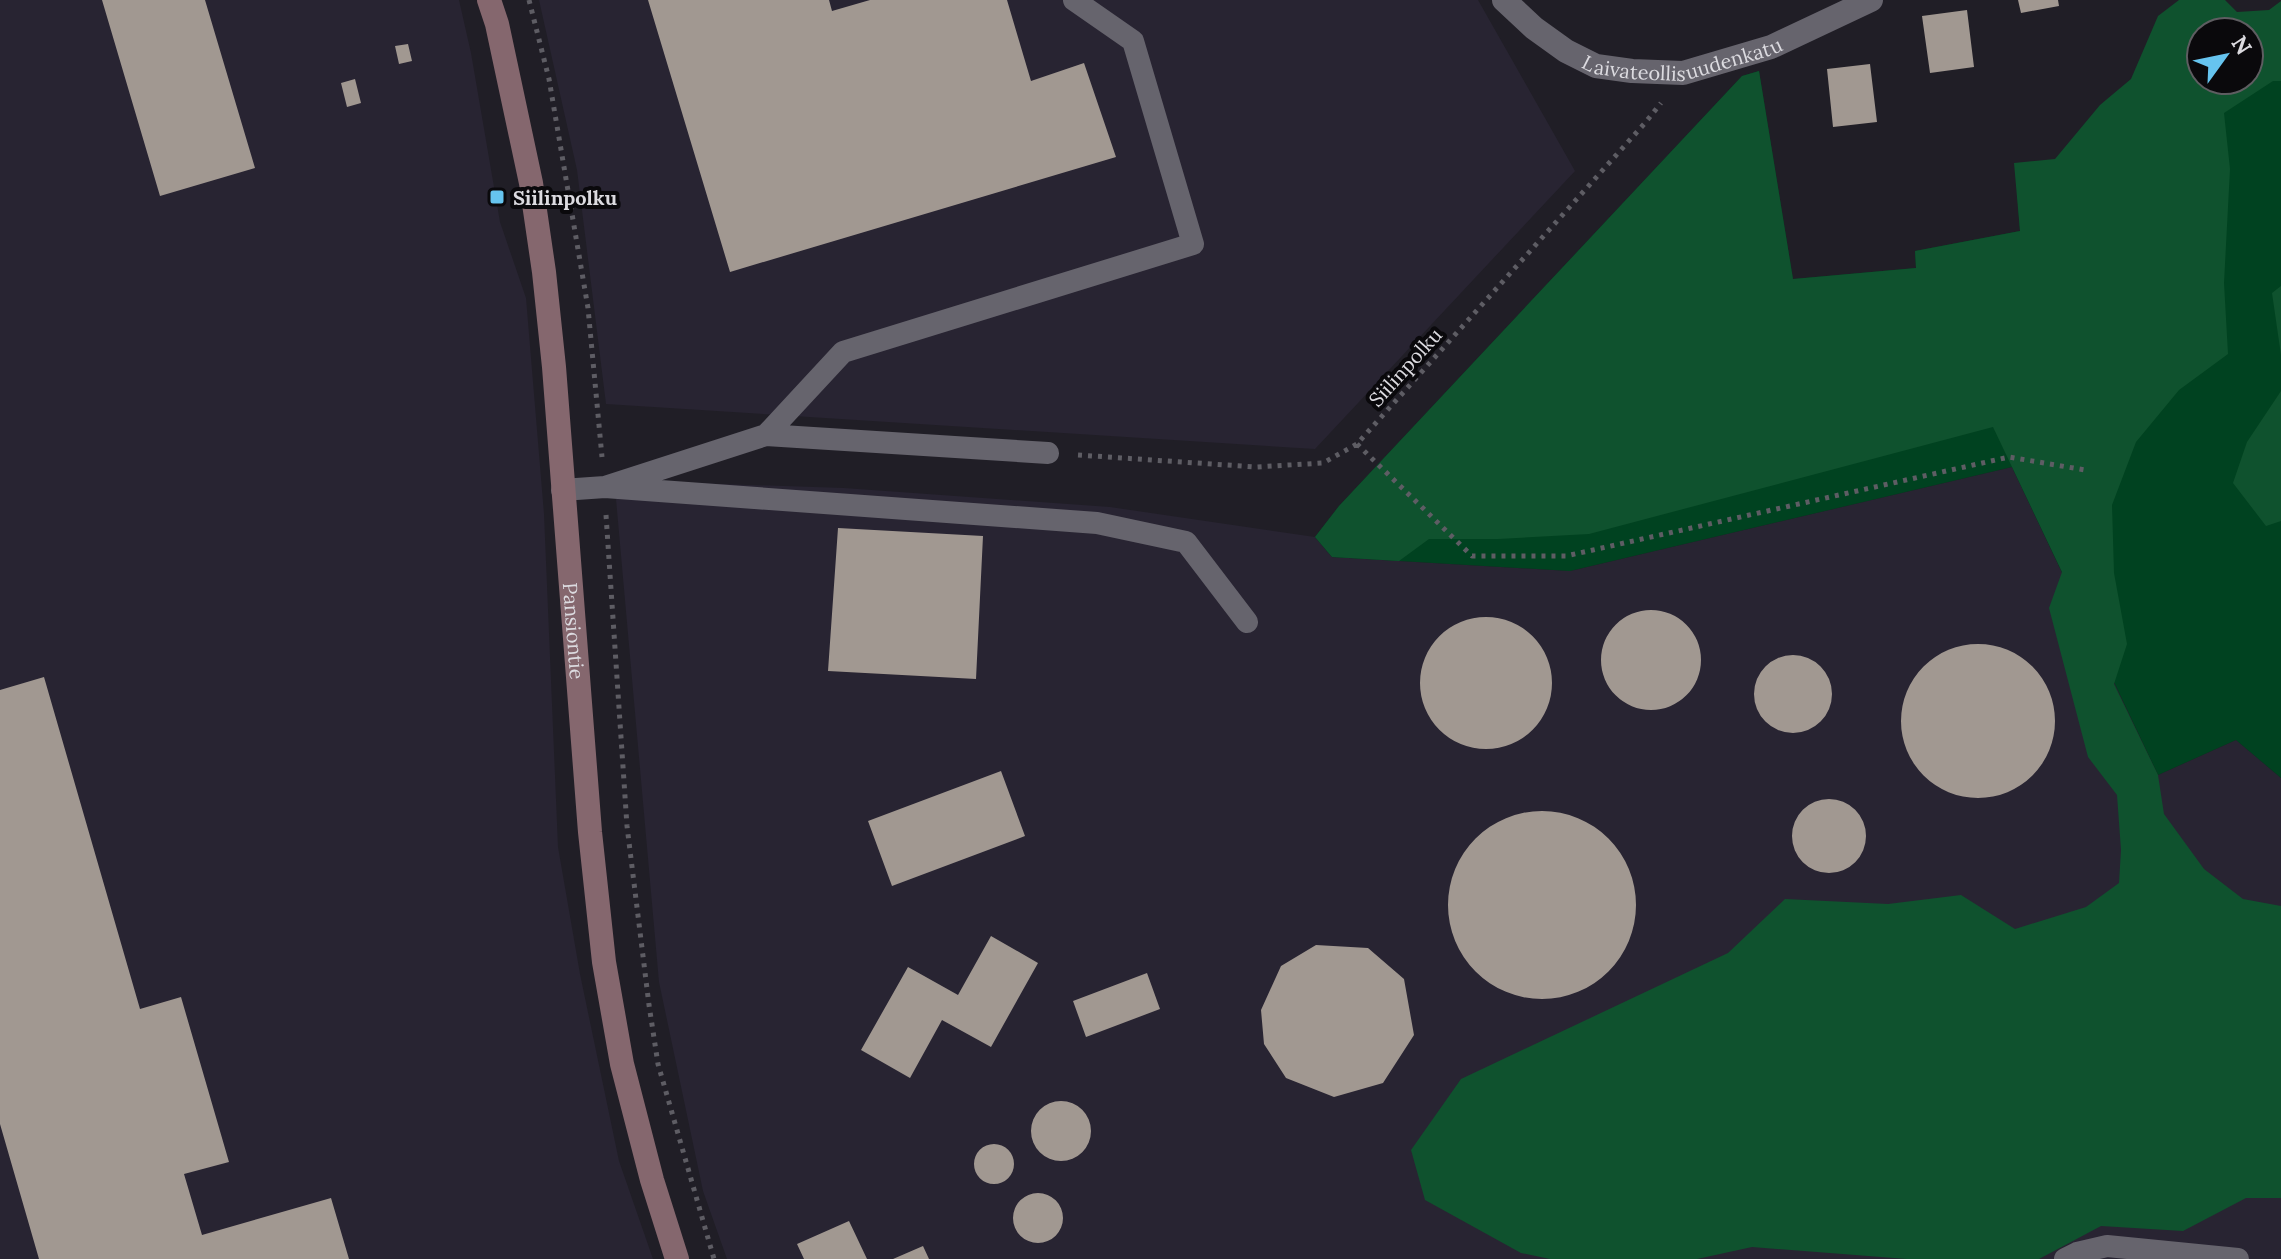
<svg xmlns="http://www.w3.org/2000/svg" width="2281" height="1259" viewBox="0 0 2281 1259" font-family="Lora,serif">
<rect width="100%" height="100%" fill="#201e26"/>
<path fill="#282432" d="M0,0H459L471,53L500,222L526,298L544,514L558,847L580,974L619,1161L653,1259H0Z
M539,0H1478L1575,171L1315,449L606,404L577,170Z
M2012,467L2158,775L2236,740L2281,778V1259H727L703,1191L659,982L616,499L691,483L844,488L1110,507L1315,537L1332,557L1570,571Z"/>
<path fill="#004220" d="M2281,22V778L2236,740L2158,775L2012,467L1570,571L1332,557L1315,537L1339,506L1742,76L1759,71L1793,279L1916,268L1915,251L2020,231L2017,192L2201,80H2249Z"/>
<path fill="#0f522e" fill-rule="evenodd" d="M2179,0H2225L2237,12L2269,10L2281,1V81H2273L2224,113L2230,169L2224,283L2228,354L2179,390L2136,442L2112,505L2114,573L2127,644L2114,684L2158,775L2164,814L2204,869L2243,899L2281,906V1198H2246L2183,1231L2101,1226L2039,1259H1907L1752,1247L1697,1259H1550L1521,1253L1425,1200L1411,1150L1461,1079L1728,953L1785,899L1888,904L1961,895L2015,929L2086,907L2119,883L2121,850L2117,795L2088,757L2049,608L2062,572L1993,427L1589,534L1498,539H1429L1399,561L1332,557L1315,537L1339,506L1742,76L1759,71L1793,279L1916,268L1915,251L2020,231L2014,163L2055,159L2100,105L2131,79L2158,16ZM2201,32H2249V80H2201Z
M2281,286V355L2272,293Z
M2281,391V521L2266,526L2233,483L2247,442Z"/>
<path fill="#a19891" d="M102,0H205L255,168L160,196Z
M648,0H829L832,11L870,0H1007L1031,81L1084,63L1116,157L730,272Z
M2018,0H2058L2059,6L2021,13Z
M1967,10L1974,67L1930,73L1922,16Z
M408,44L412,61L399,64L395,46Z
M1870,64L1877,122L1833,127L1827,69Z
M355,79L361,103L347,107L341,83Z
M838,528L983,536L976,679L828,671Z
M1601 660a50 50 0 1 1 100 0a50 50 0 1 1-100 0Z
M1420 683a66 66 0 1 1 132 0a66 66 0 1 1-132 0Z
M1901 721a77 77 0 1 1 154 0a77 77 0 1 1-154 0Z
M1754 694a39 39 0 1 1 78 0a39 39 0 1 1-78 0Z
M44,677L140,1009L181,997L229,1162L184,1174L202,1235L331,1198L349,1259H39L0,1124V690Z
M1001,771L1025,836L892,886L868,821Z
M1792 836a37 37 0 1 1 74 0a37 37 0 1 1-74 0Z
M1448 905a94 94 0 1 1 188 0a94 94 0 1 1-188 0Z
M991,936L1038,963L991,1047L942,1020L910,1078L861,1050L908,967L958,995Z
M1316,945L1368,948L1404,979L1414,1035L1383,1083L1334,1097L1286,1078L1264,1044L1261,1010L1281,966Z
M1147,973L1160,1009L1086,1037L1073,1001Z
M1031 1131a30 30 0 1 1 60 0a30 30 0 1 1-60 0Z
M974 1164a20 20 0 1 1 40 0a20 20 0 1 1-40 0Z
M1013 1218a25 25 0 1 1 50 0a25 25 0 1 1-50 0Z
M849,1221L867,1259H804L797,1244Z
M923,1246L929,1259H893Z"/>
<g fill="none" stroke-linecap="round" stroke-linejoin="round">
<path stroke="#5e5d64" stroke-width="5" stroke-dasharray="4 6" stroke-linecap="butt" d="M529,0L549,79L588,308L602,457
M1357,444L1472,556H1566L2009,457L2085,470
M1078,455L1256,467L1323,463L1357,444L1645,123L1661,103
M606,515L627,826L649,1005L658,1064L714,1259"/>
<path stroke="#66646d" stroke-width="22" d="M766,435L843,352L1193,244L1133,41L1074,0
M605,487L1097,523L1186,542L1247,622
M562,490L605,487L766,435L1048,453
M2065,1259L2077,1253L2107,1246L2238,1259"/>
<path stroke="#66646d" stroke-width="24" id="s1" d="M1504,0L1534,28L1566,51L1596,66L1632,71L1683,73L1771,47L1871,0"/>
<path stroke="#85676e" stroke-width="24" id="s2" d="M489,0L497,24L531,183L544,272L554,367L590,832L604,962L622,1064L652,1180L677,1259"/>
</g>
<rect fill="#66c4ef" stroke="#0a090c" stroke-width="3" x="489" y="189" width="16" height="16" rx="4"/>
<g text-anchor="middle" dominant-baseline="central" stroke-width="8" stroke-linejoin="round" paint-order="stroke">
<g font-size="20" fill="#dcdbe0" stroke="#0a090c">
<text stroke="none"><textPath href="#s1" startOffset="202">Laivateollisuudenkatu</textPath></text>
<text transform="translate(1405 367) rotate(-48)">Siilinpolku</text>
<text stroke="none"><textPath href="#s2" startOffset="638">Pansiontie</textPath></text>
</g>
<g font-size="20" font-weight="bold" fill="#dcdbe0" stroke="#0a090c" text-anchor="start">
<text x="513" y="197">Siilinpolku</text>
</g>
</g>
<g transform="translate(2225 56) rotate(57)"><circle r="38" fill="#0a090c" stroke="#5e5d61" stroke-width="2"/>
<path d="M0-6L14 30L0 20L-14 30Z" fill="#66c4ef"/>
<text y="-12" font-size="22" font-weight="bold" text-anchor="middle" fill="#dcdbe0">N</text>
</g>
</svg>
